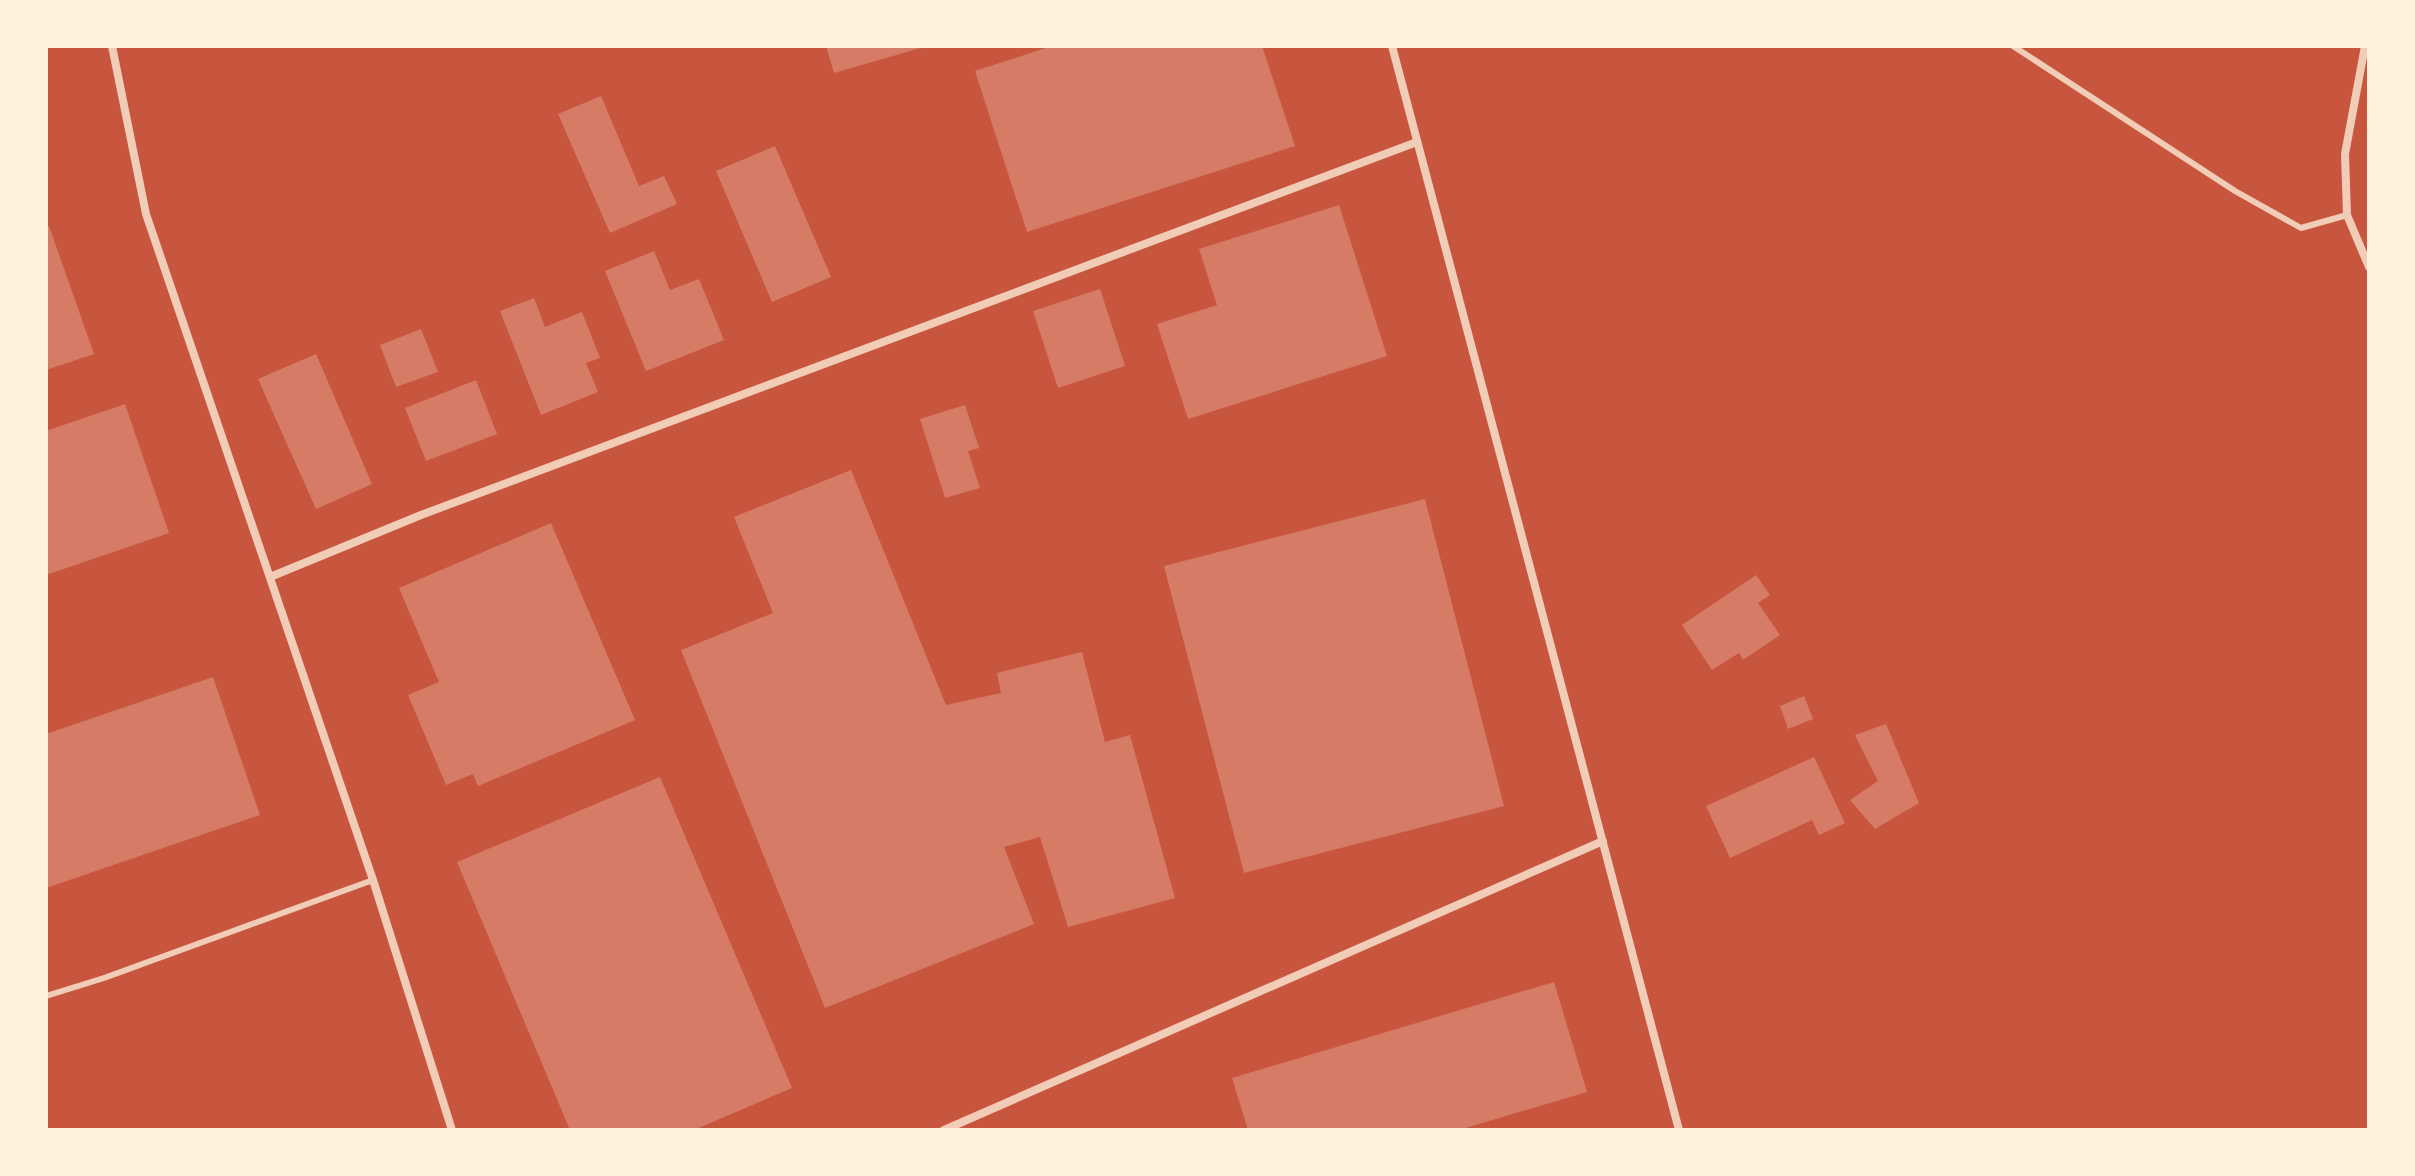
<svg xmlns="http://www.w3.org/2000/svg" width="2415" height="1176" viewBox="0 0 2415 1176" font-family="Raleway,sans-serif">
<rect width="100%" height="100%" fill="#c8553d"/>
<path fill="#d67c66" d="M826,46H924V47L834,73Z
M1052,46H1262L1295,146L1027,232L975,71Z
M601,96L639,186L664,176L677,204L610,233L558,114Z
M775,146L831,277L772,302L716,171Z
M1339,205L1387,356L1188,419L1157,324L1217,305L1199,249Z
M49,226L94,354L46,370V227Z
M654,251L670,290L699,279L724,340L646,371L605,271Z
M1100,289L1125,366L1058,388L1033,311Z
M534,298L545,327L582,312L600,358L586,363L598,392L541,415L500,311Z
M421,329L438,372L396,387L380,345Z
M316,354L372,484L316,509L258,379Z
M476,380L497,434L426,461L405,408Z
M125,404L169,533L46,575V431Z
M965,405L979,448L968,451L980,488L945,498L920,419Z
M851,470L946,705L1001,693L997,673L1082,652L1105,742L1130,735L1175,898L1068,927L1040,837L1004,847L1034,924L825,1008L681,650L773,613L734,517Z
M1425,499L1504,806L1244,873L1164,566Z
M551,523L635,720L478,786L473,774L446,785L408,695L439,682L399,588Z
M1756,575L1770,595L1758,603L1780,635L1743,660L1739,653L1712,670L1682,625Z
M213,677L260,815L46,888V734Z
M1804,696L1813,719L1788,729L1780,706Z
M1886,724L1919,803L1875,829L1850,800L1878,781L1855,735Z
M1814,757L1845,823L1819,835L1812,820L1730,858L1706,806Z
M660,777L792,1088L694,1130H570L457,862Z
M1554,982L1587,1092L1459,1130H1248L1232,1078Z"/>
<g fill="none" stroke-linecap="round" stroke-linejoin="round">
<path stroke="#f1ccb7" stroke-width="6" d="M2013,46L2235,191L2301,228L2347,215
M46,996L104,978L373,880"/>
<path stroke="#f1ccb7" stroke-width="8" d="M112,46L146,214L373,880L452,1130
M1392,46L1679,1130
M2365,46L2345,154L2347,215L2369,267
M270,577L421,515L1417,142
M944,1130L1603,841"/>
</g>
<rect width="2415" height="1176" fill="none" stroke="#fff3e0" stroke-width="96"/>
</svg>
